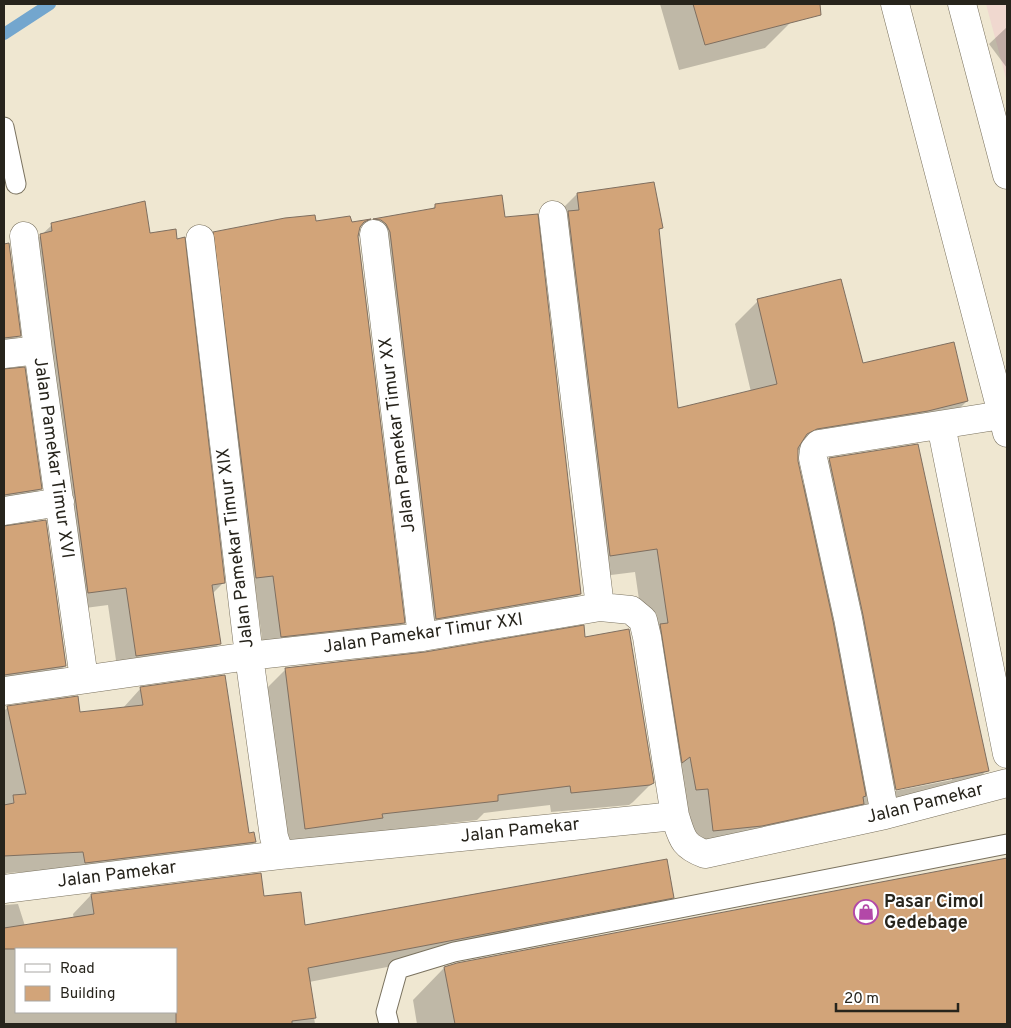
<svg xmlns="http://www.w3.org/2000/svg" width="1011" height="1028" viewBox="0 0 1011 1028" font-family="Overpass,sans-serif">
<rect width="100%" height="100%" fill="#efe7d1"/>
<path fill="#f0d8cf" d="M986,4H1007V82Z"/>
<path fill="#0003" fill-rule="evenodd" d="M660,4H785L791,22L765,48L679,70Z
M1007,27V68L989,44Z
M577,194L661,228L658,231L676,409L751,392L735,324L758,301L863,365L967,401L944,424L904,433L797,450L796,461L802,487L830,459L987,770L955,802L865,821L861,805L840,826L690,853L645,641L635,572L587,578L554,217ZM952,777V780L890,792V790Z
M435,206L580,594L562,612L418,636L363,237L357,236L403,623L385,641L264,654L256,593L238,595L196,251L214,233L315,223L350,224L367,221L358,230L357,236L374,220L431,210Z
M52,225L149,235L223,583L212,594L219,644L202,662L118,674L108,605L70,610L22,253Z
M8,244L19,336L4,351V246Z
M4,369H24L40,489L22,507L4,511Z
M45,521L65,666L47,684L4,691V526Z
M584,638L653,782L633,802L629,805L551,812L550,805L484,813L477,820L367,833L286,848L266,689L286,669Z
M141,688L255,842L236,860L7,873L4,876V711L7,708L77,698L79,714L123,708Z
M1007,860V1024H417L413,1000L444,968L677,921Z
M91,895L263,897L303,927L672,897L654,916L309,982L315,1024H4V905L18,904L25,926L74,919L73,914ZM16,949H176V1012H16Z"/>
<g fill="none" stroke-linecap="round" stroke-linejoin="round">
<path stroke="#73a6ce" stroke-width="12" d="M4,34L50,4"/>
</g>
<path fill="#d2a479" stroke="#7f6f60" d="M693,4H820L821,15L705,45Z
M654,182L663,228L659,229L678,408L777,384L757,299L841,279L863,363L954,342L968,401L928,411L817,429L807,434L798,448V461L833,621L866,796L863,797L864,804L762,826L713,831L708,789L696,790L690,757L682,763L660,624L668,623L657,549L610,556L568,211L579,210L577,193Z
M502,195L505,217L538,214L581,594L436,619L390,232L386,224L381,220L373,219L435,208V204Z
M145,201L150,233L176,229L177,239L185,237L225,583L212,585L221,644L136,656L126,588L88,593L40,234L52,231L51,223Z
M315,215L316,221L350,216L352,222L371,219L364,222L360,227L358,236L405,623L281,637L273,576L256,578L213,232L285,218Z
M9,243L21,336L4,338V244Z
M25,367L42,489L4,495V369Z
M918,444L989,771L896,790L863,615L829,458Z
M46,520L66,666L4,675V526Z
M584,625L585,637L629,629L654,783L650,785L571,793L570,786L498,795V801L382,814L383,818L305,829L285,668L425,652Z
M225,675L249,833L254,832L256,842L85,863L83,852L4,856V805L14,803L13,795L26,794L7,706L78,696L80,712L143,705L140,687Z
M1007,858V1024H455L444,967L457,963Z
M667,859L674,898L308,968L316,1018L292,1021V1024H176V949H4V928L94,914L91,894L261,873L264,896L301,892L305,925Z"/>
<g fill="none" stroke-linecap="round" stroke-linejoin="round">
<defs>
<path id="service" d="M4,127L16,184
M389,1024L386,1012L398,969L454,952L1007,844"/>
<path id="minor" d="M895,4L1007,433
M962,4L1007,175
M553,215L600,607
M374,234L422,637
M24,236L38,350L84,679
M200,239L249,656L274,837L280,855
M4,354L38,350
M941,425L1007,754
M4,511L60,502
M4,691L249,656L422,637L600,607L631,610L643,620L647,637L675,816
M885,815L848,618L813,458L814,450L819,444L1002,415
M4,889L280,855L675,816C682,837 682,846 705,854L885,815L1007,783"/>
</defs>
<use href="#service" stroke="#7a725f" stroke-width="21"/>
<use href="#minor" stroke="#7a725f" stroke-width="29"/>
<use href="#service" stroke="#fff" stroke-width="19"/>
<use href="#minor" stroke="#fff" stroke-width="28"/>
</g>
<defs>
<symbol id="shop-ring" viewBox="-11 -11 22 22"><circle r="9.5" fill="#fff" stroke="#b348a8" stroke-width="1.5"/><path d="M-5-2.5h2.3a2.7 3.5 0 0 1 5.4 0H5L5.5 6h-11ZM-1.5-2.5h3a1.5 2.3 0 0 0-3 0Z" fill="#b348a8"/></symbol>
</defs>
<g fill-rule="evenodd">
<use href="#shop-ring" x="852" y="898" width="28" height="28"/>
</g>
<g text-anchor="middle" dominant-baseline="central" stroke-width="4" stroke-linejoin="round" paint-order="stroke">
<g font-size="18" fill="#27241c" stroke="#fff">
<text transform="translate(398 435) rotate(-97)">Jalan Pamekar Timur XX</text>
<text transform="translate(53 458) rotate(82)">Jalan Pamekar Timur XVI</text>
<text transform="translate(236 548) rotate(-97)">Jalan Pamekar Timur XIX</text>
<text transform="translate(423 634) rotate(-8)">Jalan Pamekar Timur XXI</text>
<text transform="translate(925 804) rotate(-14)">Jalan Pamekar</text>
<text transform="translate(520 831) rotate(-6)">Jalan Pamekar</text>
<text transform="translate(117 875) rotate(-7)">Jalan Pamekar</text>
</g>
<g font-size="18" font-weight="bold" fill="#27241c" stroke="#fff" text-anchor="start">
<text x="884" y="902">Pasar Cimol<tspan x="884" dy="21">Gedebage</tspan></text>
</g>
</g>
<rect width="1011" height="1028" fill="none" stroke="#27241c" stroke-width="10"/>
<rect x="15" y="948" width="162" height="65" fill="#ffffff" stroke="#a9a7a4"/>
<rect x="25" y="964" width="25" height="8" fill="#ffffff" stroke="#a9a7a4"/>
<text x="60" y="973" font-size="15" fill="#27241c">Road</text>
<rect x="25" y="986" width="25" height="15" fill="#d2a479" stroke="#a9a7a4"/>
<text x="60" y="998" font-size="15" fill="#27241c">Building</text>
<path d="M836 1003v8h122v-8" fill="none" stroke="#27241c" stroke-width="2.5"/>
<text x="844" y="1003" font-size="15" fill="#27241c" stroke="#ffffff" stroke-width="4" paint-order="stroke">20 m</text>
</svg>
